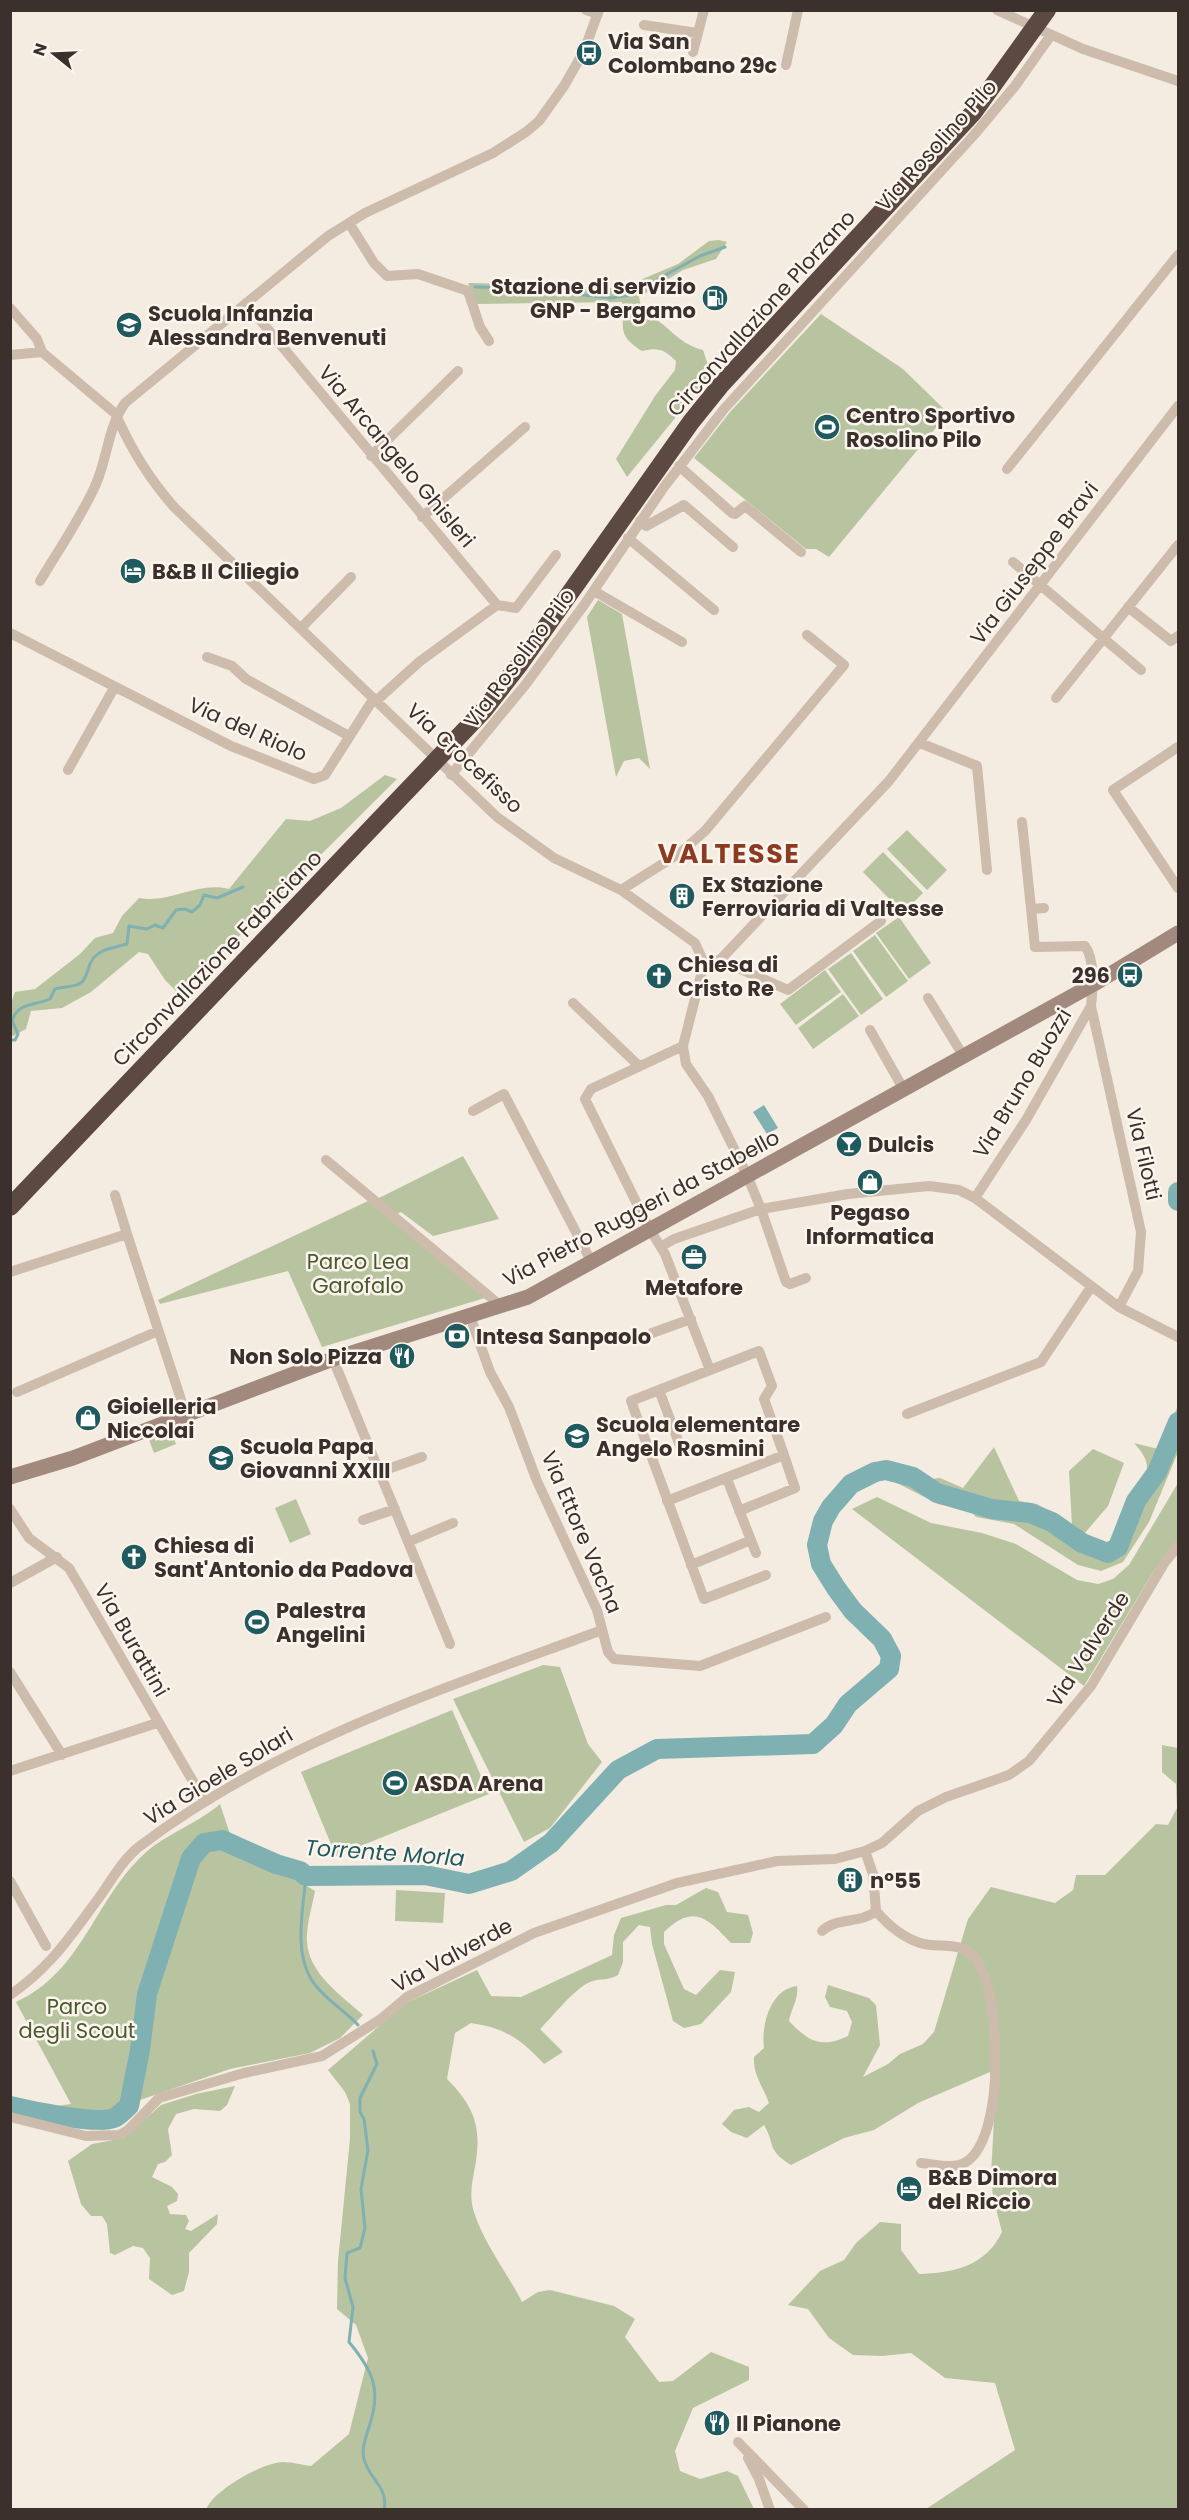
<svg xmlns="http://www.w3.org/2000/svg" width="1189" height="2520" viewBox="0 0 1189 2520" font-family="Poppins,sans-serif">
<rect width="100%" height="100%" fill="#f4ebe1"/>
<path fill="#b8c4a0" d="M719,240L727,242L716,259L683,270L639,297L642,311C667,322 677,344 703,350L711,374L627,477L616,459L655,396L675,370L676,361C664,349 658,347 642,351C616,334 625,329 622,302L476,304L468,283L530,284L598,290L626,286L678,264L709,241Z
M821,314L903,369L948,413L829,557L816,549H806L694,458L730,412Z
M598,600L622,614L650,769L639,758L624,761L616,777L587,617Z
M385,775L397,779L180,995L165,980L148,954L139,952L91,992L62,1008L31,1011L26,1029L11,1037V1003L15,992L35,989L80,954L95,938L113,933L122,916L139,898C169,904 198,881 229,889L286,819L310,821L341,808Z
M907,830L947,870L927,890L887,849Z
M883,852L923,893L903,913L863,872Z
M899,917L931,963L909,979L876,933Z
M875,935L908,981L886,997L853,951Z
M851,953L883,999L861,1015L828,969Z
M825,970L841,992L796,1025L780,1004Z
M843,994L859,1016L813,1049L798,1028Z
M463,1156L499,1219L433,1236L401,1212L395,1215L377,1199Z
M368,1201L485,1298L322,1347L288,1271L160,1304L158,1300Z
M1178,1406V1452L1149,1522L1123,1562L1101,1571L1078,1565L1014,1524L976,1517L970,1510L938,1504L897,1483L940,1478L963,1488L994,1447L1019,1501L1037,1504L1056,1515L1076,1544L1107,1557C1112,1556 1116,1554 1119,1550C1126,1541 1123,1533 1125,1523C1128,1503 1148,1488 1147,1467C1147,1458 1140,1450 1134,1443L1158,1449Z
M171,1431L176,1444L154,1453L149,1440L154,1438L156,1441Z
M1093,1449L1124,1463L1108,1506L1084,1534L1072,1526L1069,1471Z
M1178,1483V1541L1155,1569L1084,1686L852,1509L877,1497L931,1523L982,1533L1016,1544L1077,1580L1098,1584L1113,1579L1129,1565Z
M296,1499L311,1534L290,1543L275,1508Z
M543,1665L560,1667L588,1744L602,1762L550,1828L524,1842L453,1699Z
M452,1710L489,1794L336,1856L301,1772Z
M1162,1745L1178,1748V2509H926L1015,2450L995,2383L945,2378L911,2353L882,2356L853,2355L829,2338L808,2309L788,2305L820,2271L844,2260L856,2243L880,2222L901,2224V2250L919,2274C953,2273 986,2266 1002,2232L993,2197L991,2175L994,2119L990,2072L918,2103L874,2130L844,2138L791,2165C766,2149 776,2146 764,2125L747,2138L731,2132L722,2124L734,2110L749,2107L759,2112L769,2103C763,2086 753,2076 754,2057L764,2048C761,2026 770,1989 797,1986C799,1998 791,2009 789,2021C808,2041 821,2049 848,2036L852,2022L847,2011L830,2007L825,1997L828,1985L869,1998L876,2005L880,2045L863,2077L888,2064L900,2054L923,2044L934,2032L968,1919L991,1887L1055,1903L1073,1890L1076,1875H1105L1156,1824L1168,1825L1177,1808L1176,1784L1162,1772Z
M220,1804L231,1837L230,1845C212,1840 204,1846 192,1859L149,1993L135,2103L127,2119L103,2130L43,2119L12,2099L57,2106L71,2104L16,2002C82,1972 94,1901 143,1855C165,1834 197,1824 220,1804Z
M221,1844L276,1867L315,1891C312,1907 306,1926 307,1942C309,1974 341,1995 363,2015L340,2038L310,2053L230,2069L137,2101L151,1992L193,1861L206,1846Z
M706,1888L718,1892L727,1912L748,1915L753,1933L750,1943H731C708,1918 693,1903 664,1932V1944L684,1989L696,1995L720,1970L735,1972L731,1992L701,2024L684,2028L673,2021L652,1944L650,1927L639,1925L623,1942V1962L618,1975C609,1981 599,1978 590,1982C574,1989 553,2016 540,2029L563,2052L544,2064C521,2039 505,2028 471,2023L455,2033L447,2079C475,2107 482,2128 475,2167C472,2182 469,2197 474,2212C483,2242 508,2274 522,2302L538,2292L550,2290L614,2306L635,2319L625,2337L659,2382L673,2381L711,2352L749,2367V2380L693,2408L675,2451L680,2471L700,2479L727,2471L738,2476L754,2509L206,2510C212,2491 263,2462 283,2462C292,2462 302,2465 311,2466L349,2434L368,2358L356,2325L337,2309L338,2261L350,2139V2104L345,2092L328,2070L406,2003L477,1970L491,1996L521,1997L612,1955L614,1935L621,1918L666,1905H676Z
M396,1890L445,1893L443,1923L395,1921Z
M235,2086L227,2105L220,2111L194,2109L176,2114L168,2129L172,2155L165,2162L158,2164L152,2177L172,2187L178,2194L177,2201L167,2206L170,2214L186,2215L189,2221L185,2229L191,2231L218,2214L217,2224L189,2253V2272L184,2291L172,2295L149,2279L150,2258L143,2248L133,2246L115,2255L110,2253L107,2224L102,2216H91L81,2204L68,2161L92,2144L124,2138L161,2105L196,2094Z"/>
<path fill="#7fb0b2" d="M764,1105L778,1128L767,1134L753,1112Z"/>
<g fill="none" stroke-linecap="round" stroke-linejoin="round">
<path stroke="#7fb0b2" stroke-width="3" d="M475,287L517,288L612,298L629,295L700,256L725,247
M10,1040H15L18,1034L12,1021C18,1002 34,1006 50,999L55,989C63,986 76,988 82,982C86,978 88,969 90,964C96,949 113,948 127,944L129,926L147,929L155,925L163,928L176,910L185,909L192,912L200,905L204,895L217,898L243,887
M306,1876C303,1910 292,1957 316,1986C328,2001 345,2011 358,2025
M373,2051L377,2064L360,2098V2112L364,2119L368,2150L361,2189L365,2228L360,2248L347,2253L345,2278L353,2307L349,2342C373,2371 382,2390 369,2427C366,2437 361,2449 364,2459C368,2478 389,2487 384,2510"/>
<path stroke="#7fb0b2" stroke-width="20" d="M1178,1192V1201
M10,2106C31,2111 96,2125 114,2118C119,2116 125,2109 129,2106L140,2050L147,1994L191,1858L204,1843L222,1840L276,1864L300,1871L306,1876L425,1875L469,1884L511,1871L551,1843L618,1770L657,1749L813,1744L834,1725L848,1704L889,1669L891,1656L882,1639L853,1611L836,1588L821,1564L817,1545L823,1521L831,1507L851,1484L875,1472L886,1470L913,1477L937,1493L992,1509L1030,1513L1052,1522L1082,1543L1108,1553L1118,1547L1136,1501L1157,1472L1178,1422"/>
<path stroke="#cdbbac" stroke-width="10" d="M586,10L598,14
M997,10L1083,49L1178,81
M644,25L697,33
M693,52L704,10
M786,65L798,10
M349,223L374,263L387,276L418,274L468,291L480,327L489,341
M246,303L497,605L516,608L556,555
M10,308L37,339L42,352L117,415
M10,355L42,352
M117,417C132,451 150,480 175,508L497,817L554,858L621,890L695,943L704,963L683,1046L686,1064L708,1096L747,1175L761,1209L786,1282L790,1284L806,1278
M371,456L458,371
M679,466L732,513L735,514L745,506L801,552
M1007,469L1178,255
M422,517L525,427
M640,521L646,526L684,505L733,547
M628,538L714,610
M1013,562L1141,670
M40,581C59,549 81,518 96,484C108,456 108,427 125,403L328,236L365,213L493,153L526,132L539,121L564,86L584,51L599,10
M594,591L682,642
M1128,607L1171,641L1178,636
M301,628L351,577
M10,633L231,746L314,779L325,775L374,698
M207,657L232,666L246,679L349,736
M1056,698L1178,545
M376,701L419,662L497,605
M920,743L977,766L987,870
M1178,747L1113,790L1178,888
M68,770L114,688
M451,775L526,684L584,605L664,487L724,409L974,135L1015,86L1051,35
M621,890L680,853L705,831L844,665L807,635
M1031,909L1044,908
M720,960L788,990L881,921
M704,963L720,960L889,781L1178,406
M928,998L964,1057
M573,1003L638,1065
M1091,1006L1141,1232L1138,1271L1119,1307
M870,1030L904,1090
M683,1046L591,1089L585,1099L649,1228L665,1254L710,1370L631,1401L704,1599L766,1575
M473,1111L504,1094L591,1261
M326,1160L501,1306
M115,1195L127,1234
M975,1198L1026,1120L1091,1006C1093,990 1095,959 1085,946L1035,947L1022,822
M662,1246L674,1239L761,1209L848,1194L929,1186L959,1190L975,1198L1119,1307L1178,1337
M10,1272L127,1234L186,1415
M470,1316L490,1372L509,1407L537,1481L597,1610L608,1652L614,1659L700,1666L826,1617
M652,1333L691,1319
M333,1359L450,1644
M710,1370L759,1351L772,1386L764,1399L784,1455
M659,1390L680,1446
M17,1392L158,1331
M907,1414L1041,1362L1091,1287
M379,1472L422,1457
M727,1479L756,1553
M667,1501L784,1455L795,1488L739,1511
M10,1509L29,1538L69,1568L205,1802
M363,1520L395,1509
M408,1542L453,1523
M691,1565L751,1540
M10,1583L57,1557
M10,1672L62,1755
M10,1771L157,1723
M10,1881L46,1946
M876,1911C888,1925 902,1937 920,1943C939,1949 961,1940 975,1958C1002,1993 1006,2137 966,2162C954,2170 935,2164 921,2163
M822,1931C836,1917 861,1924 876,1911L873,1874L865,1851
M10,1995C52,1966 71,1935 101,1895C112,1879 124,1858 140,1846C277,1742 443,1689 602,1630
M10,2117L86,2136L119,2135L128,2130L159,2098L244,2073L322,2056L381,2019L407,1997L534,1933L677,1883L777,1861L835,1859L865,1851L882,1843L918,1811L946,1797L1009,1775L1029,1761L1091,1686L1165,1562L1178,1546
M738,2442L804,2510
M748,2458L759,2479L770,2510"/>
<path stroke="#a18a7d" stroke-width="15" d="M10,1477L73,1458L333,1359L528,1297L1094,984L1178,933"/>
<path stroke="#5c4a42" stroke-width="18" d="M10,1207L484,710L519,665L691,422L720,386L973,113L1047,10"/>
</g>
<defs>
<symbol id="bus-disc" viewBox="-11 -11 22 22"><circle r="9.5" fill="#1f5a5e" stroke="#fbf5ee"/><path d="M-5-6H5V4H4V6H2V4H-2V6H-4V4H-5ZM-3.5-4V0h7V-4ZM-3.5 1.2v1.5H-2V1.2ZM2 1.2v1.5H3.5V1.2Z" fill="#fff"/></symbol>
<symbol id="fuel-disc" viewBox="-11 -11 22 22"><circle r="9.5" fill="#1f5a5e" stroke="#fbf5ee"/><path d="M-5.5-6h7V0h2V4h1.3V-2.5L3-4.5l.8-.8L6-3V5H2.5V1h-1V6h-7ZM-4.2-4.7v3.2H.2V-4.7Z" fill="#fff"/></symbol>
<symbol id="school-disc" viewBox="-11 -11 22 22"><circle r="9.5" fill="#1f5a5e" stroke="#fbf5ee"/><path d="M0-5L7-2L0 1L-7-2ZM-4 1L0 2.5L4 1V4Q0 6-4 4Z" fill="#fff"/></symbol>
<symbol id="stadium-disc" viewBox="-11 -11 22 22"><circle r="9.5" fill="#1f5a5e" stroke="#fbf5ee"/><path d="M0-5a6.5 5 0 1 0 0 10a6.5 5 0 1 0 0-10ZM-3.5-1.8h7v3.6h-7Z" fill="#fff"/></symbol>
<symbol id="hotel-disc" viewBox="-11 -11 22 22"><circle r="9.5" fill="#1f5a5e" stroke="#fbf5ee"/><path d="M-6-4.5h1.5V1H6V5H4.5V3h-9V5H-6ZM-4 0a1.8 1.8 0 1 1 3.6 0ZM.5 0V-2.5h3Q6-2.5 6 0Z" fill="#fff"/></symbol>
<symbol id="building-disc" viewBox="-11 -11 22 22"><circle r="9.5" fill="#1f5a5e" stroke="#fbf5ee"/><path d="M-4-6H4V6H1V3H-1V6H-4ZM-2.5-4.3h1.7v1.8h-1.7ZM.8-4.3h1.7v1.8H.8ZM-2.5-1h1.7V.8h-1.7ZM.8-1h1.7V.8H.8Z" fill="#fff"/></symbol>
<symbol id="church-disc" viewBox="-11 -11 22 22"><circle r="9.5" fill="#1f5a5e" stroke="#fbf5ee"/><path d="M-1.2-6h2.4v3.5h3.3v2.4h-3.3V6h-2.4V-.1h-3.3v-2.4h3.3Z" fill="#fff"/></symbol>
<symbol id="bar-disc" viewBox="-11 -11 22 22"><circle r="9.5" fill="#1f5a5e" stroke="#fbf5ee"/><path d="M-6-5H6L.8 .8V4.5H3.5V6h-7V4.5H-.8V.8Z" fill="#fff"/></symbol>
<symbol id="shop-disc" viewBox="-11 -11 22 22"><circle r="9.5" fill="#1f5a5e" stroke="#fbf5ee"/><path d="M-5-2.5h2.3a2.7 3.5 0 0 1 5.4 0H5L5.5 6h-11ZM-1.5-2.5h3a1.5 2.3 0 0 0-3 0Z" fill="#fff"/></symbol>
<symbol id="office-disc" viewBox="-11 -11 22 22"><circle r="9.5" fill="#1f5a5e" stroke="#fbf5ee"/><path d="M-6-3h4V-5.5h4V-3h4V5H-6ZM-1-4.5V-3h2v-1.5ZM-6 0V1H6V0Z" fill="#fff"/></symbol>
<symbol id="bank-disc" viewBox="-11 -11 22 22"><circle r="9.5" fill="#1f5a5e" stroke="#fbf5ee"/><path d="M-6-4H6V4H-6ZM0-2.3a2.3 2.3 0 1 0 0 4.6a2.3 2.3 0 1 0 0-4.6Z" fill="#fff"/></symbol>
<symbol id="restaurant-disc" viewBox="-11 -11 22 22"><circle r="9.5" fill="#1f5a5e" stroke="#fbf5ee"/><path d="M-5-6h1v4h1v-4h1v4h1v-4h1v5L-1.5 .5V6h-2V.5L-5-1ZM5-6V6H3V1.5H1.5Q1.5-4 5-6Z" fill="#fff"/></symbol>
</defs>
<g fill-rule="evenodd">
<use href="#bus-disc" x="574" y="38" width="30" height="30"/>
<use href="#fuel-disc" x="700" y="283" width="30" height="30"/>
<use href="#school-disc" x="114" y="310" width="30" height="30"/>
<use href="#stadium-disc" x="812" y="412" width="30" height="30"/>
<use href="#hotel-disc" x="118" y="556" width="30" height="30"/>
<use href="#building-disc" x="667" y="881" width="30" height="30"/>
<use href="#bus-disc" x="1115" y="960" width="30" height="30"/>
<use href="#church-disc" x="644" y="961" width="30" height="30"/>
<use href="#bar-disc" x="834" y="1129" width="30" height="30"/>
<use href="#shop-disc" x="855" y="1167" width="30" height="30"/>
<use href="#office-disc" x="679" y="1242" width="30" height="30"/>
<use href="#bank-disc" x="442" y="1321" width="30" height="30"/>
<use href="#restaurant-disc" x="387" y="1341" width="30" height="30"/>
<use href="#shop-disc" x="73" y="1403" width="30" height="30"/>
<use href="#school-disc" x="562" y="1421" width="30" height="30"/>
<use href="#school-disc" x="206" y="1443" width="30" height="30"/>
<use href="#church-disc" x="119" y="1542" width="30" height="30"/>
<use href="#stadium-disc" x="242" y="1607" width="30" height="30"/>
<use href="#stadium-disc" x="380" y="1768" width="30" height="30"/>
<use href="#building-disc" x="835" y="1865" width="30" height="30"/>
<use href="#hotel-disc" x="894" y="2174" width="30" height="30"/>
<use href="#restaurant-disc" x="702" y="2408" width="30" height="30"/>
</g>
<g text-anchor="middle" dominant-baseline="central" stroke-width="5" stroke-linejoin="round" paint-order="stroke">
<g font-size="21" font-weight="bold" fill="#3b302b" stroke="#fbf5ee" text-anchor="start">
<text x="608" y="41">Via San<tspan x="608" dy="24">Colombano 29c</tspan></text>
<text x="696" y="286" text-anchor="end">Stazione di servizio<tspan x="696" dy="24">GNP - Bergamo</tspan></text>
<text x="148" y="313">Scuola Infanzia<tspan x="148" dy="24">Alessandra Benvenuti</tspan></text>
<text x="846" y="415">Centro Sportivo<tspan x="846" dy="24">Rosolino Pilo</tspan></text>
<text x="152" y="571">B&amp;B Il Ciliegio</text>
<text x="702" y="884">Ex Stazione<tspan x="702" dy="24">Ferroviaria di Valtesse</tspan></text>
<text x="678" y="964">Chiesa di<tspan x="678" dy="24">Cristo Re</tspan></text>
<text x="1110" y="975" text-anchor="end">296</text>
<text x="868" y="1144">Dulcis</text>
<text x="870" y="1212" text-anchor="middle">Pegaso<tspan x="870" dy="24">Informatica</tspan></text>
<text x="694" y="1287" text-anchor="middle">Metafore</text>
<text x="476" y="1336">Intesa Sanpaolo</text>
<text x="382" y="1356" text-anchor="end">Non Solo Pizza</text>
<text x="107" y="1406">Gioielleria<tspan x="107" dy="24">Niccolai</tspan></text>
<text x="596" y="1424">Scuola elementare<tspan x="596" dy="24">Angelo Rosmini</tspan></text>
<text x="240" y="1446">Scuola Papa<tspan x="240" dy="24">Giovanni XXIII</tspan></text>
<text x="154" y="1545">Chiesa di<tspan x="154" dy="24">Sant'Antonio da Padova</tspan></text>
<text x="276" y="1610">Palestra<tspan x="276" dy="24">Angelini</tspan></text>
<text x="414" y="1783">ASDA Arena</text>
<text x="870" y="1880">n°55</text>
<text x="928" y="2177">B&amp;B Dimora<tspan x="928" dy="24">del Riccio</tspan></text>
<text x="736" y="2423">Il Pianone</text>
</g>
<g font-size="21" fill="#3b302b" stroke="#fbf5ee">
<text transform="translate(936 145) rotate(-48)">Via Rosolino Pilo</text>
<text transform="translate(761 313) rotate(-48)">Circonvallazione Plorzano</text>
<text transform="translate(397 456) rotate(50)">Via Arcangelo Ghisleri</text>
<text transform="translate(1034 563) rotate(-53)">Via Giuseppe Bravi</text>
<text transform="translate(519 658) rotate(-53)">Via Rosolino Pilo</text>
<text transform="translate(248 729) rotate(24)">Via del Riolo</text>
<text transform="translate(465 758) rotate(43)">Via Crocefisso</text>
<text transform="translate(217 958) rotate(-46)">Circonvallazione Fabriciano</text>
<text transform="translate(1022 1083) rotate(-59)">Via Bruno Buozzi</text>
<text transform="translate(1144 1154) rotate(77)">Via Filotti</text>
<text transform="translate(641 1208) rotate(-28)">Via Pietro Ruggeri da Stabello</text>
<text transform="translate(582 1532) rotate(67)">Via Ettore Vacha</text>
<text transform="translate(132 1640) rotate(60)">Via Burattini</text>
<text transform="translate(1088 1649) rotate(-57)">Via Valverde</text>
<text transform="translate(218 1776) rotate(-31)">Via Gioele Solari</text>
<text transform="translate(452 1955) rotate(-28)">Via Valverde</text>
</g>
<g font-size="21" fill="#4a5a2e" stroke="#fbf5ee">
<text x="358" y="1261">Parco Lea<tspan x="358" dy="24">Garofalo</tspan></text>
<text x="77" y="2006">Parco<tspan x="77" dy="24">degli Scout</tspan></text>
</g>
<g font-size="22" font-style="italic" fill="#1f5a5e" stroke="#fbf5ee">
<text transform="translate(385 1853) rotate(4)">Torrente Morla</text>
</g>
<g font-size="27" font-weight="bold" letter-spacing="1.5" fill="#8c3b22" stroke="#fbf5ee">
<text x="729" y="853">VALTESSE</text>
</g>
</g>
<rect width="1189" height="2520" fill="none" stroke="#3b302b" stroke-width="24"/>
<g transform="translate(54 54) rotate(288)" stroke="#fbf5ee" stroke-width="4.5" paint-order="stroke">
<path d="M0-4.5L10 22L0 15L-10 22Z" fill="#3b302b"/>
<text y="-9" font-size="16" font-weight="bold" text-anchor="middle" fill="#3b302b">N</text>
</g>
</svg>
